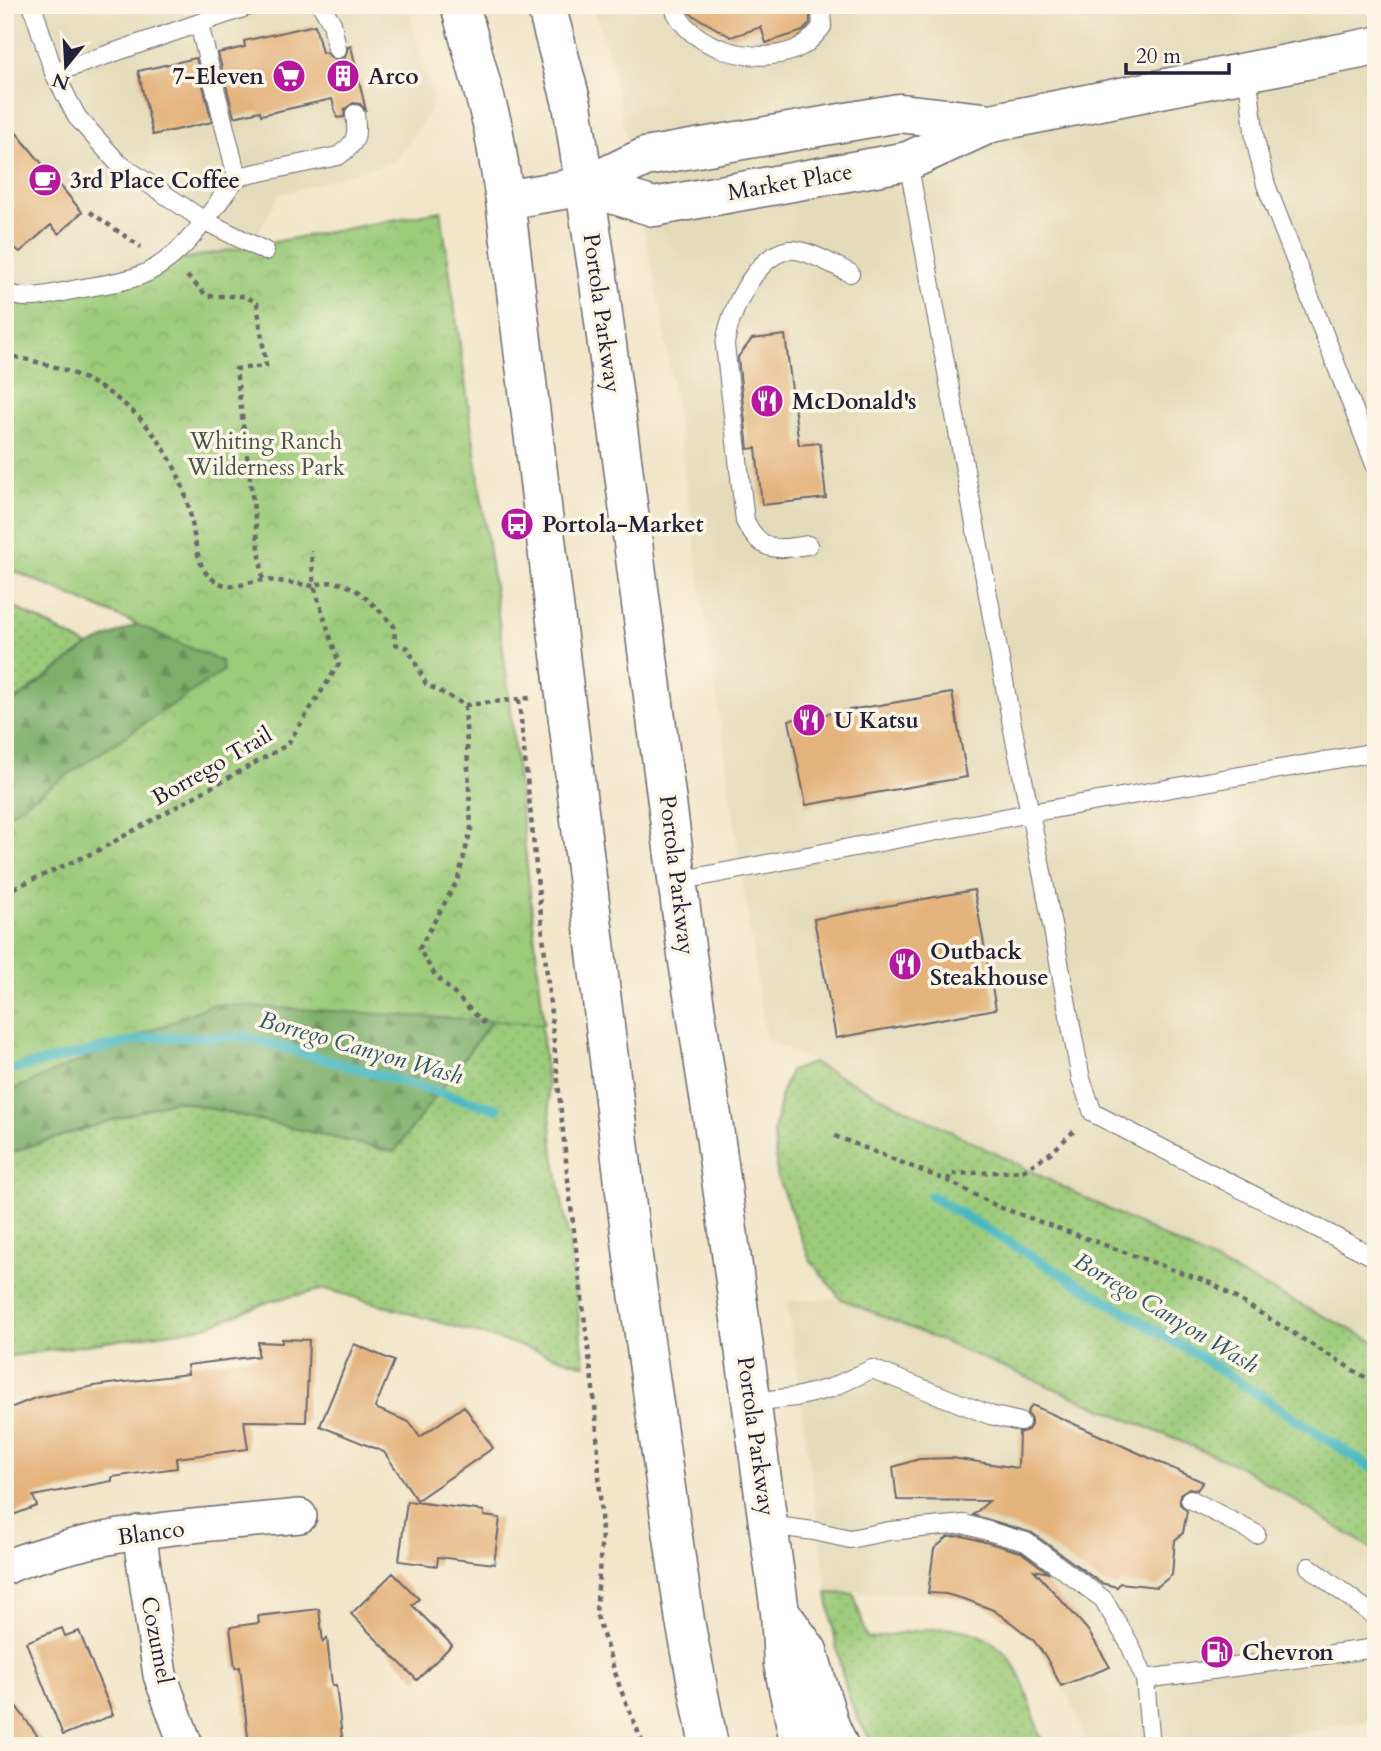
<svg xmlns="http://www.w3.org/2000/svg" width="1381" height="1751" viewBox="0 0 1381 1751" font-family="Cardo,serif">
<defs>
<pattern id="grass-dots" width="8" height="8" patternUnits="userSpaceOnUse" patternTransform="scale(1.75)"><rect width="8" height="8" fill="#9ccb7a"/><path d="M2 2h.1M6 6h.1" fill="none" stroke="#86ae6a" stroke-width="1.8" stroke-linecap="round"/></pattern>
<pattern id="forest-firs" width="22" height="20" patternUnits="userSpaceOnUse" patternTransform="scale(1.75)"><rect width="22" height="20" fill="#7daf6a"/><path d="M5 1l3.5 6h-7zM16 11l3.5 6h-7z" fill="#668e58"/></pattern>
<pattern id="park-crowns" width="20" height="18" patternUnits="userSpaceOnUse" patternTransform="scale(1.75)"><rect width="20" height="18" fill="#9ccb7a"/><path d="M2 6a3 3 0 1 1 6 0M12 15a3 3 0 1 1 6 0" fill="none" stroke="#86ae6a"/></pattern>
</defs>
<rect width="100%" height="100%" fill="#fcf5e5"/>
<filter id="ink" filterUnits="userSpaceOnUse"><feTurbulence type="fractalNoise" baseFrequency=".0143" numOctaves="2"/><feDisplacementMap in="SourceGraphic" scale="14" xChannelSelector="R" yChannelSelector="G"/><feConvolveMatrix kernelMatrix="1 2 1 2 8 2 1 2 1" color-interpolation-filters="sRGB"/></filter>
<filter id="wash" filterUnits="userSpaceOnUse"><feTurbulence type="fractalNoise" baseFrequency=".00686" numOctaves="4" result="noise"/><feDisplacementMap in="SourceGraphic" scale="28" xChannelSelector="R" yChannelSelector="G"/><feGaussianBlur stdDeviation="1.57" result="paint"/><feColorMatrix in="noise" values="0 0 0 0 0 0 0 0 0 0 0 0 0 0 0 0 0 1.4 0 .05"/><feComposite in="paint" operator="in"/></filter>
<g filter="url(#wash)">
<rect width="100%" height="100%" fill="#f2e6ca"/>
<path fill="#e4dbba" d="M5,5H408L434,105L396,161L280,194L215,307L5,332Z
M593,5H1376V1342L913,1114L765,1038L663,324L612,66Z
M841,1299L1239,1466L1376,1551V1720L1219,1746H1087L1071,1701L1046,1657L1034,1641L993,1610L946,1594L827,1593L787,1301Z"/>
<path fill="url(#grass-dots)" stroke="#5f765a" stroke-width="2" d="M5,602L88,646L5,708Z
M535,963L554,1154L568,1235L585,1365L326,1289L270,1301L206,1327L5,1357V1154L175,1100L394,1152Z
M813,1063L1376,1342V1551L1239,1466L841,1299L810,1260L777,1176L774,1133L781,1094L790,1071Z
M827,1593L854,1594L867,1639C924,1629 986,1610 1019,1674C1030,1696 1035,1723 1043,1746H875C841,1703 837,1645 827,1593Z"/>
<path fill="url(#forest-firs)" stroke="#506852" stroke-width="2" d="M204,595L535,963L394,1152L175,1100L5,1154V708L88,646Z"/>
<path fill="url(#park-crowns)" stroke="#5f765a" stroke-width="2" d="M441,211L506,671L544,1024L213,1004L5,1093V817L223,671L221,661L5,567V292Z"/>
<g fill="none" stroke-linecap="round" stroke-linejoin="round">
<path stroke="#4ab9c1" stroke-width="10" d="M5,1071L151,1037H247L497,1109
M931,1196L1202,1358L1376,1471"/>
</g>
<g id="blocks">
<path fill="#e4b37d" d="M686,5H810V23L803,31L766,43L761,27L731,37L691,14Z
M315,25L322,53L326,52L333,59L340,60L345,57L348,47L351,46L366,111L360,104L353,103L345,109L344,117L337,118L332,99L261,115L260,111L234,117L218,53L245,47L244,41Z
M196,58L212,122L153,135L138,71Z
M5,119L82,212L59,234L51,225L20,252L5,241Z
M785,335L799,445L820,443L826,498L762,505L756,448L748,449L738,357L752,339Z
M952,693L967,777L806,805L789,720Z
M974,890L996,1009L836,1038L814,919Z
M282,1339L309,1340L306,1422L244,1421L248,1449L176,1458L177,1468L112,1477V1481L33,1496L37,1506L5,1518V1410L35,1398L94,1386L188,1374L187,1365L258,1356V1342L282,1343Z
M354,1344L394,1361L375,1408L409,1422L420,1437L464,1406L493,1448L417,1500L384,1452L320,1426Z
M1032,1405L1203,1482L1197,1490L1189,1488L1180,1494V1504L1187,1511L1183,1533L1175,1540L1172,1575L1157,1587L1120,1583L1117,1587L1101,1583L1032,1533L973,1515L989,1501L897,1500L893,1467L919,1459L952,1458L1018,1468L1019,1433L1028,1430L1031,1425V1418L1027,1413Z
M407,1501L484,1511V1516L500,1518L494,1564L438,1557L437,1566L399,1561Z
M963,1536L1021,1552L1049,1573L1034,1570L1087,1629L1110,1667L1061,1686L1046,1657L1034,1641L1013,1624L993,1610L967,1600L946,1594L928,1593L934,1549L948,1537Z
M393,1573L419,1599L412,1605L452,1645L417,1680L351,1614Z
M319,1609L323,1642L327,1638L332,1685H336L343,1746H249L240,1667L235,1668L230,1627L259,1623L258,1616Z
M62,1628L65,1636L79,1631L113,1715L63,1735L26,1642Z
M5,1691L45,1746H5Z"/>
</g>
</g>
<g filter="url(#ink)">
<use href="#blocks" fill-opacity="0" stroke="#6b676d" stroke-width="2"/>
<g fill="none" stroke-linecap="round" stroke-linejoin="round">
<defs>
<path id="service" d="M32,5L54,73L77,117L118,163L203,220L265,251
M321,5L332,23L337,49
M673,5C687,50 763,69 802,46C810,42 816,33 822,27L821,5
M1247,71L1255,139L1266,185L1376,467
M54,73L252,5
M908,161L1012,725L1043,877L1081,1079L1093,1113L1376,1258
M237,177L338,156C357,143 358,137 355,114
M5,292C25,302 48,295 68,291C90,286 115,284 136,277C181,262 210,213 237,177L199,24
M808,545C777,550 761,553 745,521L725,345C728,315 755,255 789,250C805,248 835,266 850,273
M678,881L1030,813L1376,752
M751,1402L796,1397L831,1388L872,1369L990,1415L1020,1422
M1190,1499L1256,1534
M768,1525L814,1531L850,1539L889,1531L964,1524L1026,1542L1103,1599L1129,1643L1145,1679L1151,1746
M1309,1567L1376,1617
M1145,1679L1376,1648"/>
<path id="minor" d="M139,1532L160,1675L186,1746
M5,1568C19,1560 35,1557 51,1552C131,1528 217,1524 300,1516"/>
<path id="tertiary" d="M585,186L654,207L908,161L991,123L1376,46
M505,200L585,186L645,157L899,113L991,123"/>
<path id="primary" d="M460,5L493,127L505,200L633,1257L685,1621L709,1746
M546,5L572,104L597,268L687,955L715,1135L780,1612L783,1664L800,1746
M780,1612L808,1651L830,1726L839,1746"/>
</defs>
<use href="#service" stroke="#6b676d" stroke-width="20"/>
<use href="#minor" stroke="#6b676d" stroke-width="36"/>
<use href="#tertiary" stroke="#6b676d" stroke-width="41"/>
<use href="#primary" stroke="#6b676d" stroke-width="41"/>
<path stroke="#6b676d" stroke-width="4.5" stroke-dasharray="5 5" stroke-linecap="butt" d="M90,212L141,247
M187,276L207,296H245L257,303L266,366L236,369L263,580
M5,354C25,360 47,363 67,371C133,397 178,449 191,518C195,535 196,567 211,578C235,595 244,580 266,580C282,581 298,584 314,586L311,551
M519,700L569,1190L596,1414L602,1534L596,1613L620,1688L644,1746
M465,705L530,698
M5,892L97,851L287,745L339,664L314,586C348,571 372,604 394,626L395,644L408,648L426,684L465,705L471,829L458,879L419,949L435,975L485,1024
M835,1136L948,1181L999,1207L1213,1284L1376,1384
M948,1181L950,1174L1023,1171L1053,1151L1075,1130"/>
<use href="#service" stroke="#fff" stroke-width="18"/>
<use href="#minor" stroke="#fff" stroke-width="33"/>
<use href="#tertiary" stroke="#fff" stroke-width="38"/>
<use href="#primary" stroke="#fff" stroke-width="38"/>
</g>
</g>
<defs>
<symbol id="supermarket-disc" viewBox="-11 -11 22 22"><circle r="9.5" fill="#b5179e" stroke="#fcf5e5"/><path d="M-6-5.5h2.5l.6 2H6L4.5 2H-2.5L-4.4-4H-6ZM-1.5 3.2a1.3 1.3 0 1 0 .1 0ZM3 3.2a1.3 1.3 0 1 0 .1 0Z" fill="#fff"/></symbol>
<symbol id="building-disc" viewBox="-11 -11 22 22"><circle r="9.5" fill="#b5179e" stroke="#fcf5e5"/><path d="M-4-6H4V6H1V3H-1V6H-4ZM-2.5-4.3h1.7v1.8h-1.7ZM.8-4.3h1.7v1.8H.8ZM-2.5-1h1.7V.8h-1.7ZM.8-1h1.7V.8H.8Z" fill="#fff"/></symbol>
<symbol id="cafe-disc" viewBox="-11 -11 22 22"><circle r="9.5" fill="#b5179e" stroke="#fcf5e5"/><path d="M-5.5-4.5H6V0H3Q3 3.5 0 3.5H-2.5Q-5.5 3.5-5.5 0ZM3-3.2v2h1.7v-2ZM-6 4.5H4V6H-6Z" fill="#fff"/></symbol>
<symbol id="restaurant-disc" viewBox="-11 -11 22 22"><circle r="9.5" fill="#b5179e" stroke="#fcf5e5"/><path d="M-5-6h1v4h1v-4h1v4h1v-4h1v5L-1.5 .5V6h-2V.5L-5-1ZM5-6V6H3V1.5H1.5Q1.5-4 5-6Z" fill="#fff"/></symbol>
<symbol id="bus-disc" viewBox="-11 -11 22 22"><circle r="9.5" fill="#b5179e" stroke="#fcf5e5"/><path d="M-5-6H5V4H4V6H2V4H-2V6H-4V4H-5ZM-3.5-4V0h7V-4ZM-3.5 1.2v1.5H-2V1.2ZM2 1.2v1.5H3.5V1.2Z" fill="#fff"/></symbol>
<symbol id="fuel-disc" viewBox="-11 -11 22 22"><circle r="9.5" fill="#b5179e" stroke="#fcf5e5"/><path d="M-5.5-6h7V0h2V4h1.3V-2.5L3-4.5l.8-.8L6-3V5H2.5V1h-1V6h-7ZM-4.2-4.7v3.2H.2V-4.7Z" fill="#fff"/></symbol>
</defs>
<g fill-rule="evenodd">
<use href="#supermarket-disc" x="270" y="57" width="38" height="38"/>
<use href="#building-disc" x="324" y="57" width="38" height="38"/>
<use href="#cafe-disc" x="26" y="161" width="38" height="38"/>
<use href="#restaurant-disc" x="748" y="382" width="38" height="38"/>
<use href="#bus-disc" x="498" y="505" width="38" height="38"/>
<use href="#restaurant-disc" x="790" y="701" width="38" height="38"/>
<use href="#restaurant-disc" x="886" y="945" width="38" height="38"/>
<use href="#fuel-disc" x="1198" y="1633" width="38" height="38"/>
</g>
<g text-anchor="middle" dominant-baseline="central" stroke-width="7" stroke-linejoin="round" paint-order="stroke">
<g font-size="23" font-weight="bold" fill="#22223b" stroke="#fcf5e5" text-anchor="start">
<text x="264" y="76" text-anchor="end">7-Eleven</text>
<text x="368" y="76">Arco</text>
<text x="70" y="180">3rd Place Coffee</text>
<text x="792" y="401">McDonald's</text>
<text x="542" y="524">Portola-Market</text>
<text x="834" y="720">U Katsu</text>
<text x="930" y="951">Outback<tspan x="930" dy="26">Steakhouse</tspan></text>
<text x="1242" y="1652">Chevron</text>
</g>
<g font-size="23" fill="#22223b" stroke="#fcf5e5">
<text transform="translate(790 182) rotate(-10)">Market Place</text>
<text transform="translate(602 313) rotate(82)">Portola Parkway</text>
<text transform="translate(212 766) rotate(-30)">Borrego Trail</text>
<text transform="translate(677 875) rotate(83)">Portola Parkway</text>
<text transform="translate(756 1436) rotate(82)">Portola Parkway</text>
<text transform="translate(151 1533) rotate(-8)">Blanco</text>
<text transform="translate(157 1640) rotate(79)">Cozumel</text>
</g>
<g font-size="23" fill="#47554e" stroke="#fcf5e5">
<text x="266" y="441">Whiting Ranch<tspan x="266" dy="26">Wilderness Park</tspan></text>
</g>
<g font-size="24" font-style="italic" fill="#30576a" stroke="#fcf5e5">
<text transform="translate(361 1048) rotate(16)">Borrego Canyon Wash</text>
<text transform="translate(1166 1313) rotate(31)">Borrego Canyon Wash</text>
</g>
</g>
<rect width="1381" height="1751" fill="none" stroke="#fcf5e5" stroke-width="28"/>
<g transform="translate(66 66) rotate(198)" stroke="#fcf5e5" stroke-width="5" paint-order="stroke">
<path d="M0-5L12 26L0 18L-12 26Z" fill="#22223b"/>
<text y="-10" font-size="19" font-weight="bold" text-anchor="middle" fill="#22223b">N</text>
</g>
<path d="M1126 63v10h103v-10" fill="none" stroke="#22223b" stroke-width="3.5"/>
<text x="1136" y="63" font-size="21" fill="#22223b" stroke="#fcf5e5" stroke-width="5" paint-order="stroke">20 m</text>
</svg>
